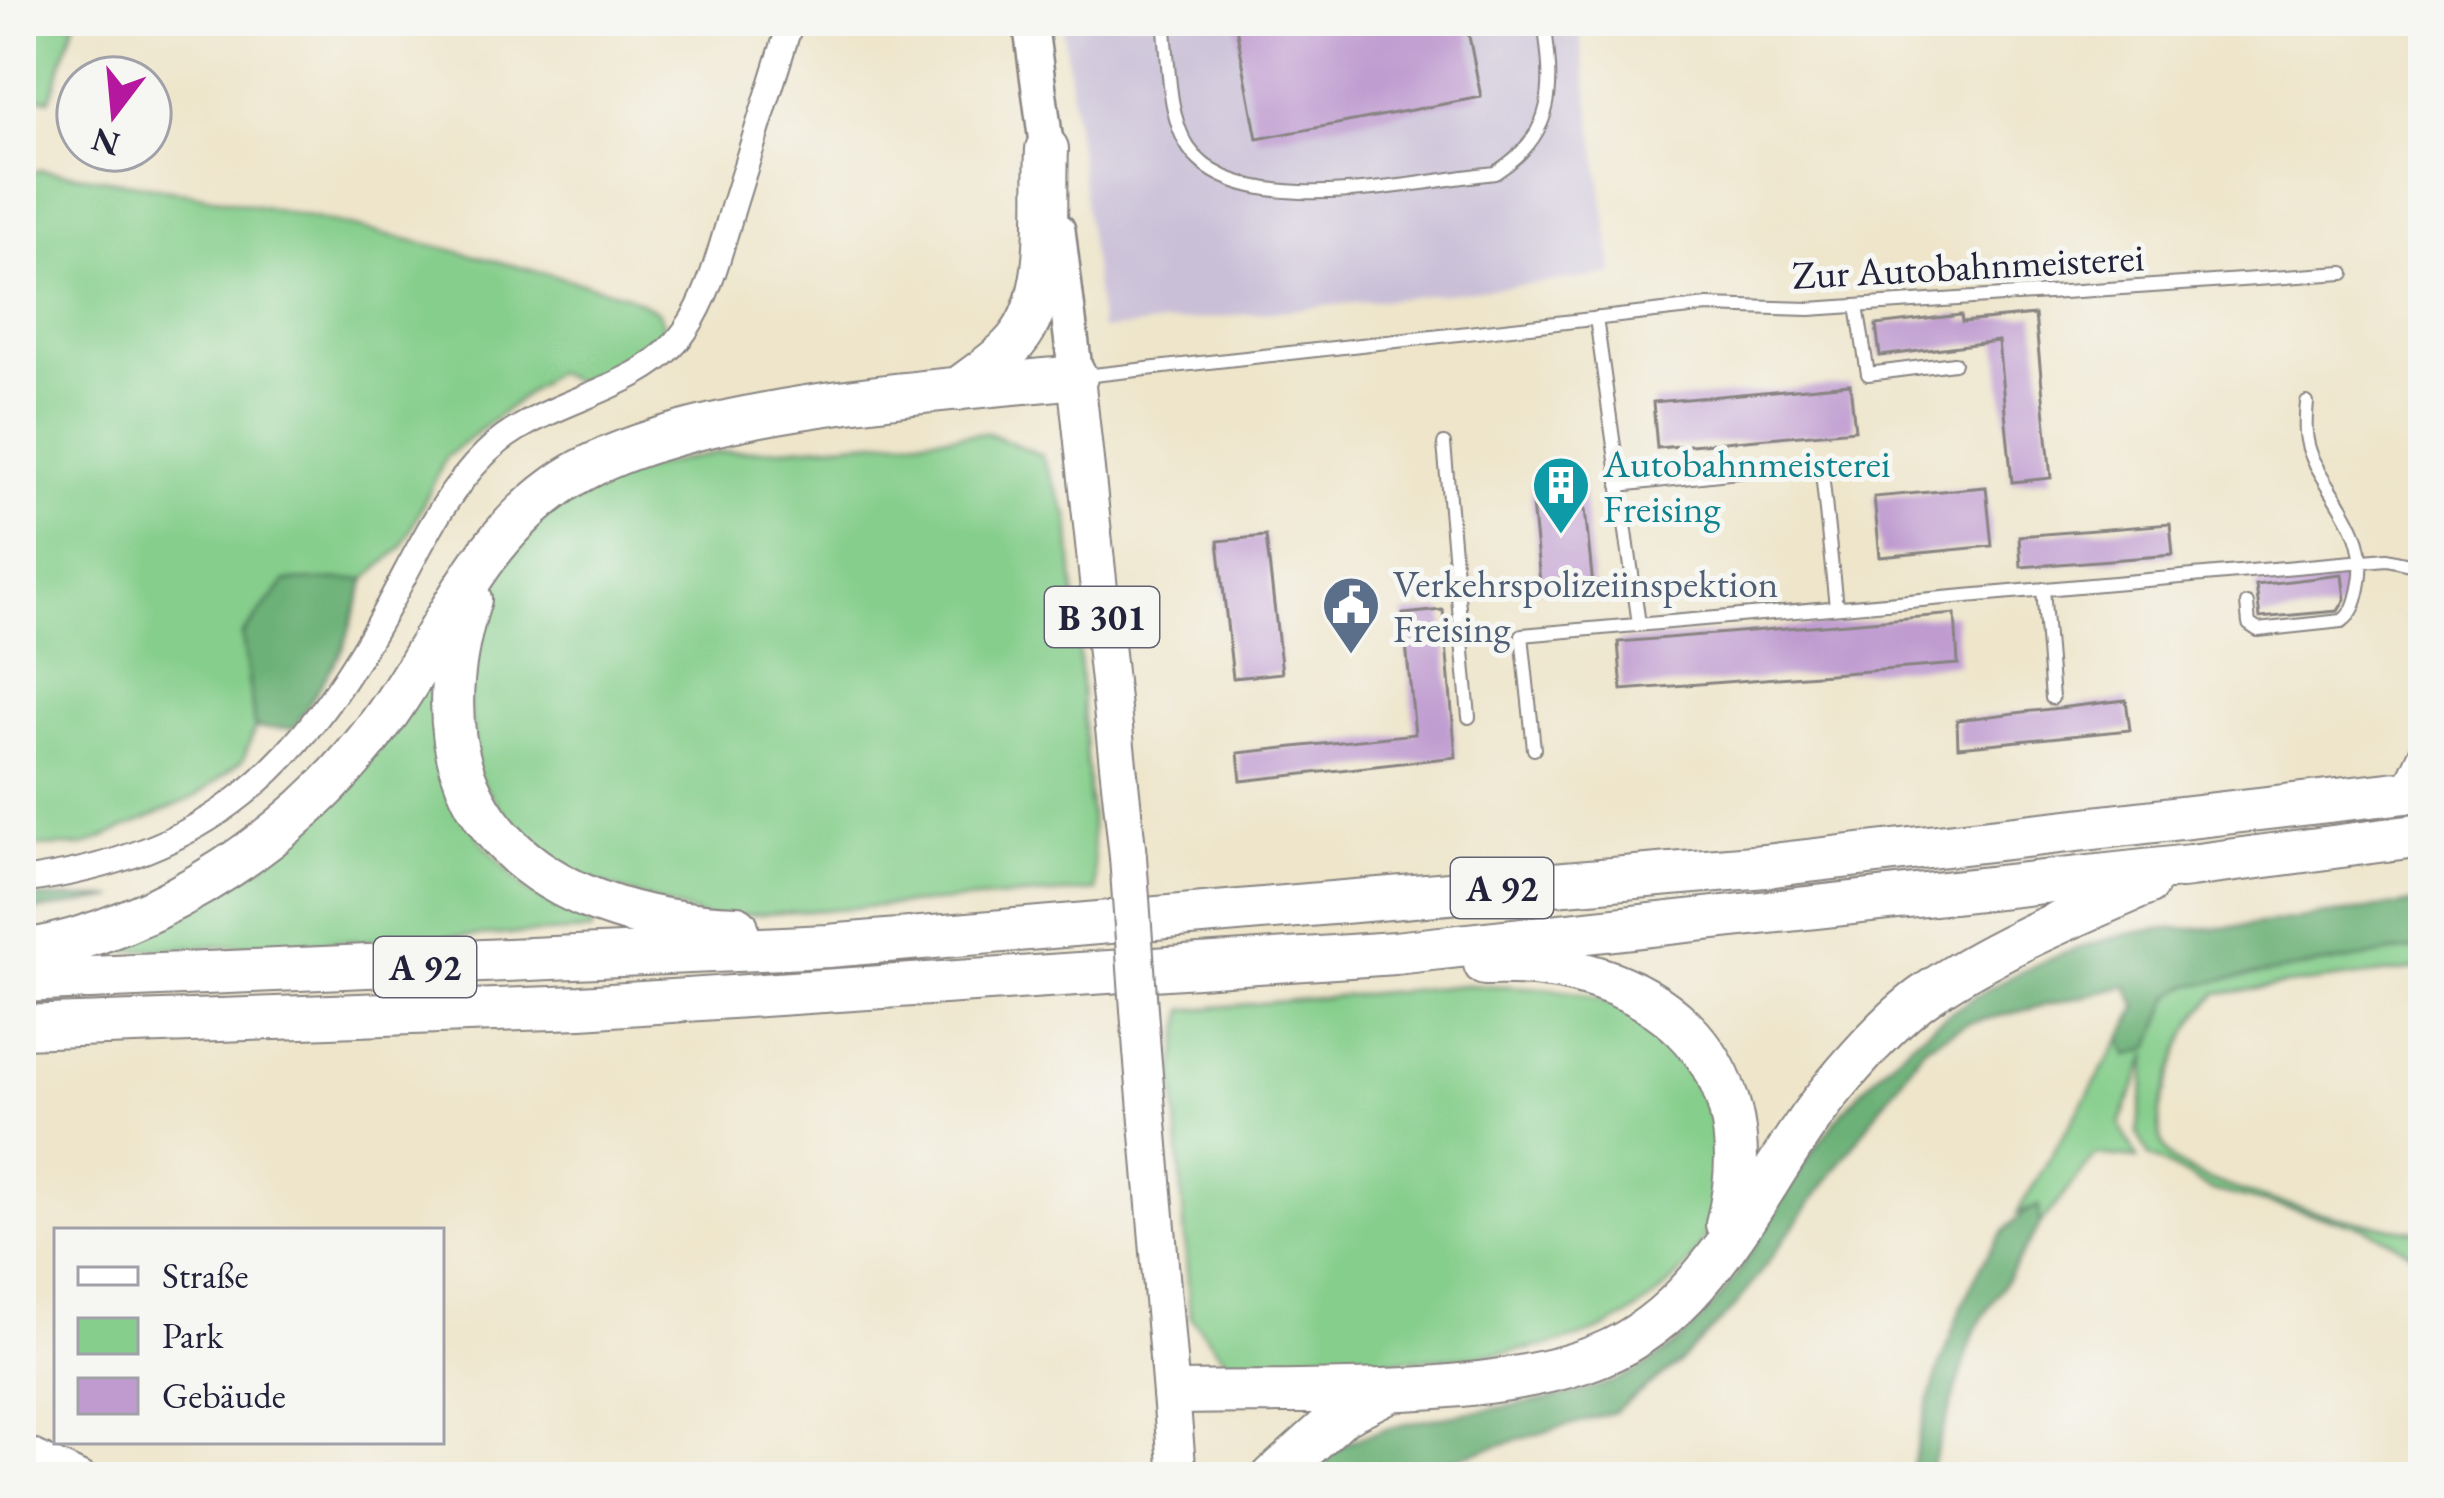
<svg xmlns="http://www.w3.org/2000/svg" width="2444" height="1498" viewBox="0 0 2444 1498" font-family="'EB Garamond',serif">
<rect width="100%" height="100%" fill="#f6f6f2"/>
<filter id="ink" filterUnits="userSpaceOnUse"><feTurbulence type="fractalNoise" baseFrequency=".00833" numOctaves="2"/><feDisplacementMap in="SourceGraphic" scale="24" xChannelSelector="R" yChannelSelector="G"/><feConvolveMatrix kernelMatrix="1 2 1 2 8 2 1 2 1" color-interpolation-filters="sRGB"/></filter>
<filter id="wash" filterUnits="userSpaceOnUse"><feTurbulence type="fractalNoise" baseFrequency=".004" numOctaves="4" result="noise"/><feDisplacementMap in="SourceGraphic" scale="48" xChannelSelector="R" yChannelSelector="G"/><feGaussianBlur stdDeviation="2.7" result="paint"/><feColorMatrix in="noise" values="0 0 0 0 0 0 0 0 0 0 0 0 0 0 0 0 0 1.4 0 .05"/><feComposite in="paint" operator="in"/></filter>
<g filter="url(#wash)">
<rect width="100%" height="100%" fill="#eee5ca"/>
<path fill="#c9bfd7" d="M1062,21H1578L1614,275L1101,330Z"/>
<path fill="#85ce8b" stroke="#547863" stroke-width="3" d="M21,21H75L50,99L21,94Z
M41,170C239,196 431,243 624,294L658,311L666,332L651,350L575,382L554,372L446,457L402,547L366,579L286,582L242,635L255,728L243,760L197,796L84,846L21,847V175Z
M988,433L1041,455L1069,518L1096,891L706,918L543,865L477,777L464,663L483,601L510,555L559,505L647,468L715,453Z
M442,635L431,706L448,773L481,841L527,891L593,924L591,931L94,952L264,865Z
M2423,948V968L2217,994C2193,1015 2181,1043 2171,1073C2162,1098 2152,1129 2167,1154C2187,1186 2380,1229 2423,1232V1259L2364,1227L2213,1190L2149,1156L2137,1133L2149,1053L2120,1124L2137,1159L2096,1155L2040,1225L2039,1207L2017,1213L2122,1038L2128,1055L2151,1047C2157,1033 2162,1006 2173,995C2196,971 2381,954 2423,948Z
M1465,985C1515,987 1570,984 1617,1006C1705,1047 1746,1160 1700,1246C1684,1277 1651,1302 1621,1320C1536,1370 1327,1360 1226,1360L1190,1316L1174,1072L1185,1010Z"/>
<path fill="#6cb177" stroke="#476a59" stroke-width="3" d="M366,579L343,649L294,728H255L242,635L286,581Z
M21,898H115L21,913Z
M2423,902V948L2187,986L2171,996L2151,1047L2128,1056L2122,1038L2138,1007L2127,986L1970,1023L1926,1045L1735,1307L1677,1364L1614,1412L1390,1477H1300C1367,1399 1545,1423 1640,1369C1730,1317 1760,1224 1818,1144C1895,1037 2003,962 2134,933C2166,926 2201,930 2234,927C2297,920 2360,910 2423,902Z
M2039,1206L2040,1225L1975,1330L1928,1477H1909C1925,1411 1971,1227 2039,1206Z"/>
<g id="blocks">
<path fill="#bf9bd0" d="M1235,21H1466L1481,97L1257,139Z
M1961,315L1962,322L2035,315L2051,478L2012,482L1998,341L1880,356L1876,325Z
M1850,384L1855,430L1657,448L1653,402Z
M1582,480L1593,586L1541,591L1530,485Z
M1986,487L1992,546L1880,557L1874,497Z
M2170,524L2173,555L2021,567L2019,536Z
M1266,536L1282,673L1233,678L1218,541Z
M2342,575L2345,599L2338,611L2260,618L2256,585Z
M1443,610L1456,757L1241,781L1238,753L1415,734L1403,614Z
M1955,614L1958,664L1622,690L1618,642Z
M2126,700L2130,730L1958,747L1957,720Z"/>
</g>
</g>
<g filter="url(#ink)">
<use href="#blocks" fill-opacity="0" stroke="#888482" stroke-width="3"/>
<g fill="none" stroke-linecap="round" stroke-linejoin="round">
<defs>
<path id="lane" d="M1164,21C1169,58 1167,115 1188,147C1239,224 1416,181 1495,173C1558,133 1553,86 1544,21
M1857,306L1868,374L1954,363
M1596,318L1639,624
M1084,376L1708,306L1810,309L2344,273
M1444,444L1469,717
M1619,485L1821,463L1836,607
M2043,589L2052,698
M2247,604L2249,624L2258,630L2342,621C2353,613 2356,602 2359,588C2371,534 2336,504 2313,459C2304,440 2305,423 2307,403
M1534,749L1522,635L2387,559L2423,567
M2401,783L2423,735"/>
<path id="street" d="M21,881C211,856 299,768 388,606C417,553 442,496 486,453C543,397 642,394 685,331C711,293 721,247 734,204C753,143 772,82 791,21
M21,1446L86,1477"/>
<path id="secondary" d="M1030,21L1050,173
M1058,230L1076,377"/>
<path id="primary" d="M1076,377L1128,857
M1142,1051L1178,1477"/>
<path id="highway" d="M958,389C978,374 1000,360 1016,341C1055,295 1044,206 1047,149
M470,599C402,811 536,920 737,927
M21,952C162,928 303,833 385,717C443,636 471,548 557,486C666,407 940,391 1076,377
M1485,964C1646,957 1771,1054 1727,1224
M21,981L828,946L1765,866L2423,790
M21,1027L581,1007L1395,953L2190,866L2423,835
M1174,1393C1294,1390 1492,1400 1600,1355C1716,1308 1760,1174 1836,1084C1861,1054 1895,1016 1927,994C1994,948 2073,916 2147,884
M1273,1477L1343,1414L1389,1391"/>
</defs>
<use href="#lane" stroke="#888482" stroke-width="16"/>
<use href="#street" stroke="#888482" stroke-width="28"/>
<use href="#secondary" stroke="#888482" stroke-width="38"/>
<use href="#primary" stroke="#888482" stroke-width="40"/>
<use href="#highway" stroke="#888482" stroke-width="46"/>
<use href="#lane" stroke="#fff" stroke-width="12"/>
<use href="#street" stroke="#fff" stroke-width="24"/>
<use href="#secondary" stroke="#fff" stroke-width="33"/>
<use href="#primary" stroke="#fff" stroke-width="36"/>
<use href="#highway" stroke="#fff" stroke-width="42"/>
<defs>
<path id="primary-bridge" d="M1128,857L1142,1051"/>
</defs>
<use href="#primary-bridge" stroke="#888482" stroke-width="40" stroke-linecap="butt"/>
<use href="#primary-bridge" stroke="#fff" stroke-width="36"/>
</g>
</g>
<defs>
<symbol id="building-pin" viewBox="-11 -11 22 30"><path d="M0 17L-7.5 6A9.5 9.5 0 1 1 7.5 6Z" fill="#0f9aa8" stroke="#f6f6f2"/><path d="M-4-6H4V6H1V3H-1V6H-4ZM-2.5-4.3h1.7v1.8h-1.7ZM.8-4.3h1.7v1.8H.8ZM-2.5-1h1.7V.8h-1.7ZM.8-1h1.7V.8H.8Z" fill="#fff"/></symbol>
<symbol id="civic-pin" viewBox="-11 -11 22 30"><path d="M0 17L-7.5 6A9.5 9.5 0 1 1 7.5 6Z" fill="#5c6f8a" stroke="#f6f6f2"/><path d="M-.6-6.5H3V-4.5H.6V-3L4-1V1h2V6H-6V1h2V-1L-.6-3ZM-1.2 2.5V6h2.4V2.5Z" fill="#fff"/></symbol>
</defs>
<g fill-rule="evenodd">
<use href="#building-pin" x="1528" y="452" width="66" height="90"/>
<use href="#civic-pin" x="1318" y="572" width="66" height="90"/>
</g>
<g text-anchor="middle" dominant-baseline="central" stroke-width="10" stroke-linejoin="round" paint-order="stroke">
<g fill="#f6f6f2" stroke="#626272" stroke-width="3">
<rect x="1045" y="587" width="114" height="60" rx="9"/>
<rect x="1451" y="858" width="102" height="60" rx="9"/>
<rect x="374" y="937" width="102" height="60" rx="9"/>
</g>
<g font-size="36" font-weight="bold" fill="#22223b">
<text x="1102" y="617">B 301</text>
<text x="1502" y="888">A 92</text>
<text x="425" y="967">A 92</text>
</g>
<g font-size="39" fill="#22223b" stroke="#f6f6f2">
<text transform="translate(1968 266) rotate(-3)">Zur Autobahnmeisterei</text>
</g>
<g font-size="39" fill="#0d838f" stroke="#f6f6f2" text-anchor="start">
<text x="1603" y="463">Autobahnmeisterei<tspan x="1603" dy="45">Freising</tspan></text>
</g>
<g font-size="39" fill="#4e5e75" stroke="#f6f6f2" text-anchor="start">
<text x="1393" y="583">Verkehrspolizeiinspektion<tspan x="1393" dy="45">Freising</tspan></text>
</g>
</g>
<rect width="2444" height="1498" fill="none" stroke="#f6f6f2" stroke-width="72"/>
<rect x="54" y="1228" width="390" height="216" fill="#f6f6f2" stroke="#a1a1a9" stroke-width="3"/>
<rect x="78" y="1267" width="60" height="18" fill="#ffffff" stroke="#a1a1a9" stroke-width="3"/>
<text x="162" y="1288" font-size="36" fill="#22223b">Straße</text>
<rect x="78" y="1318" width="60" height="36" fill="#85ce8b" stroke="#a1a1a9" stroke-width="3"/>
<text x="162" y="1348" font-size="36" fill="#22223b">Park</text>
<rect x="78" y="1378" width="60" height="36" fill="#bf9bd0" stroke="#a1a1a9" stroke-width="3"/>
<text x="162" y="1408" font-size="36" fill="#22223b">Gebäude</text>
<g transform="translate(114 114) rotate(196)"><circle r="57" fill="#f6f6f2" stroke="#a1a1a9" stroke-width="3"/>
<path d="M0-9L21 45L0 30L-21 45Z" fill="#b5179e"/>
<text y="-18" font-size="33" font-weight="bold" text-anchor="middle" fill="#22223b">N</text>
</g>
</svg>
